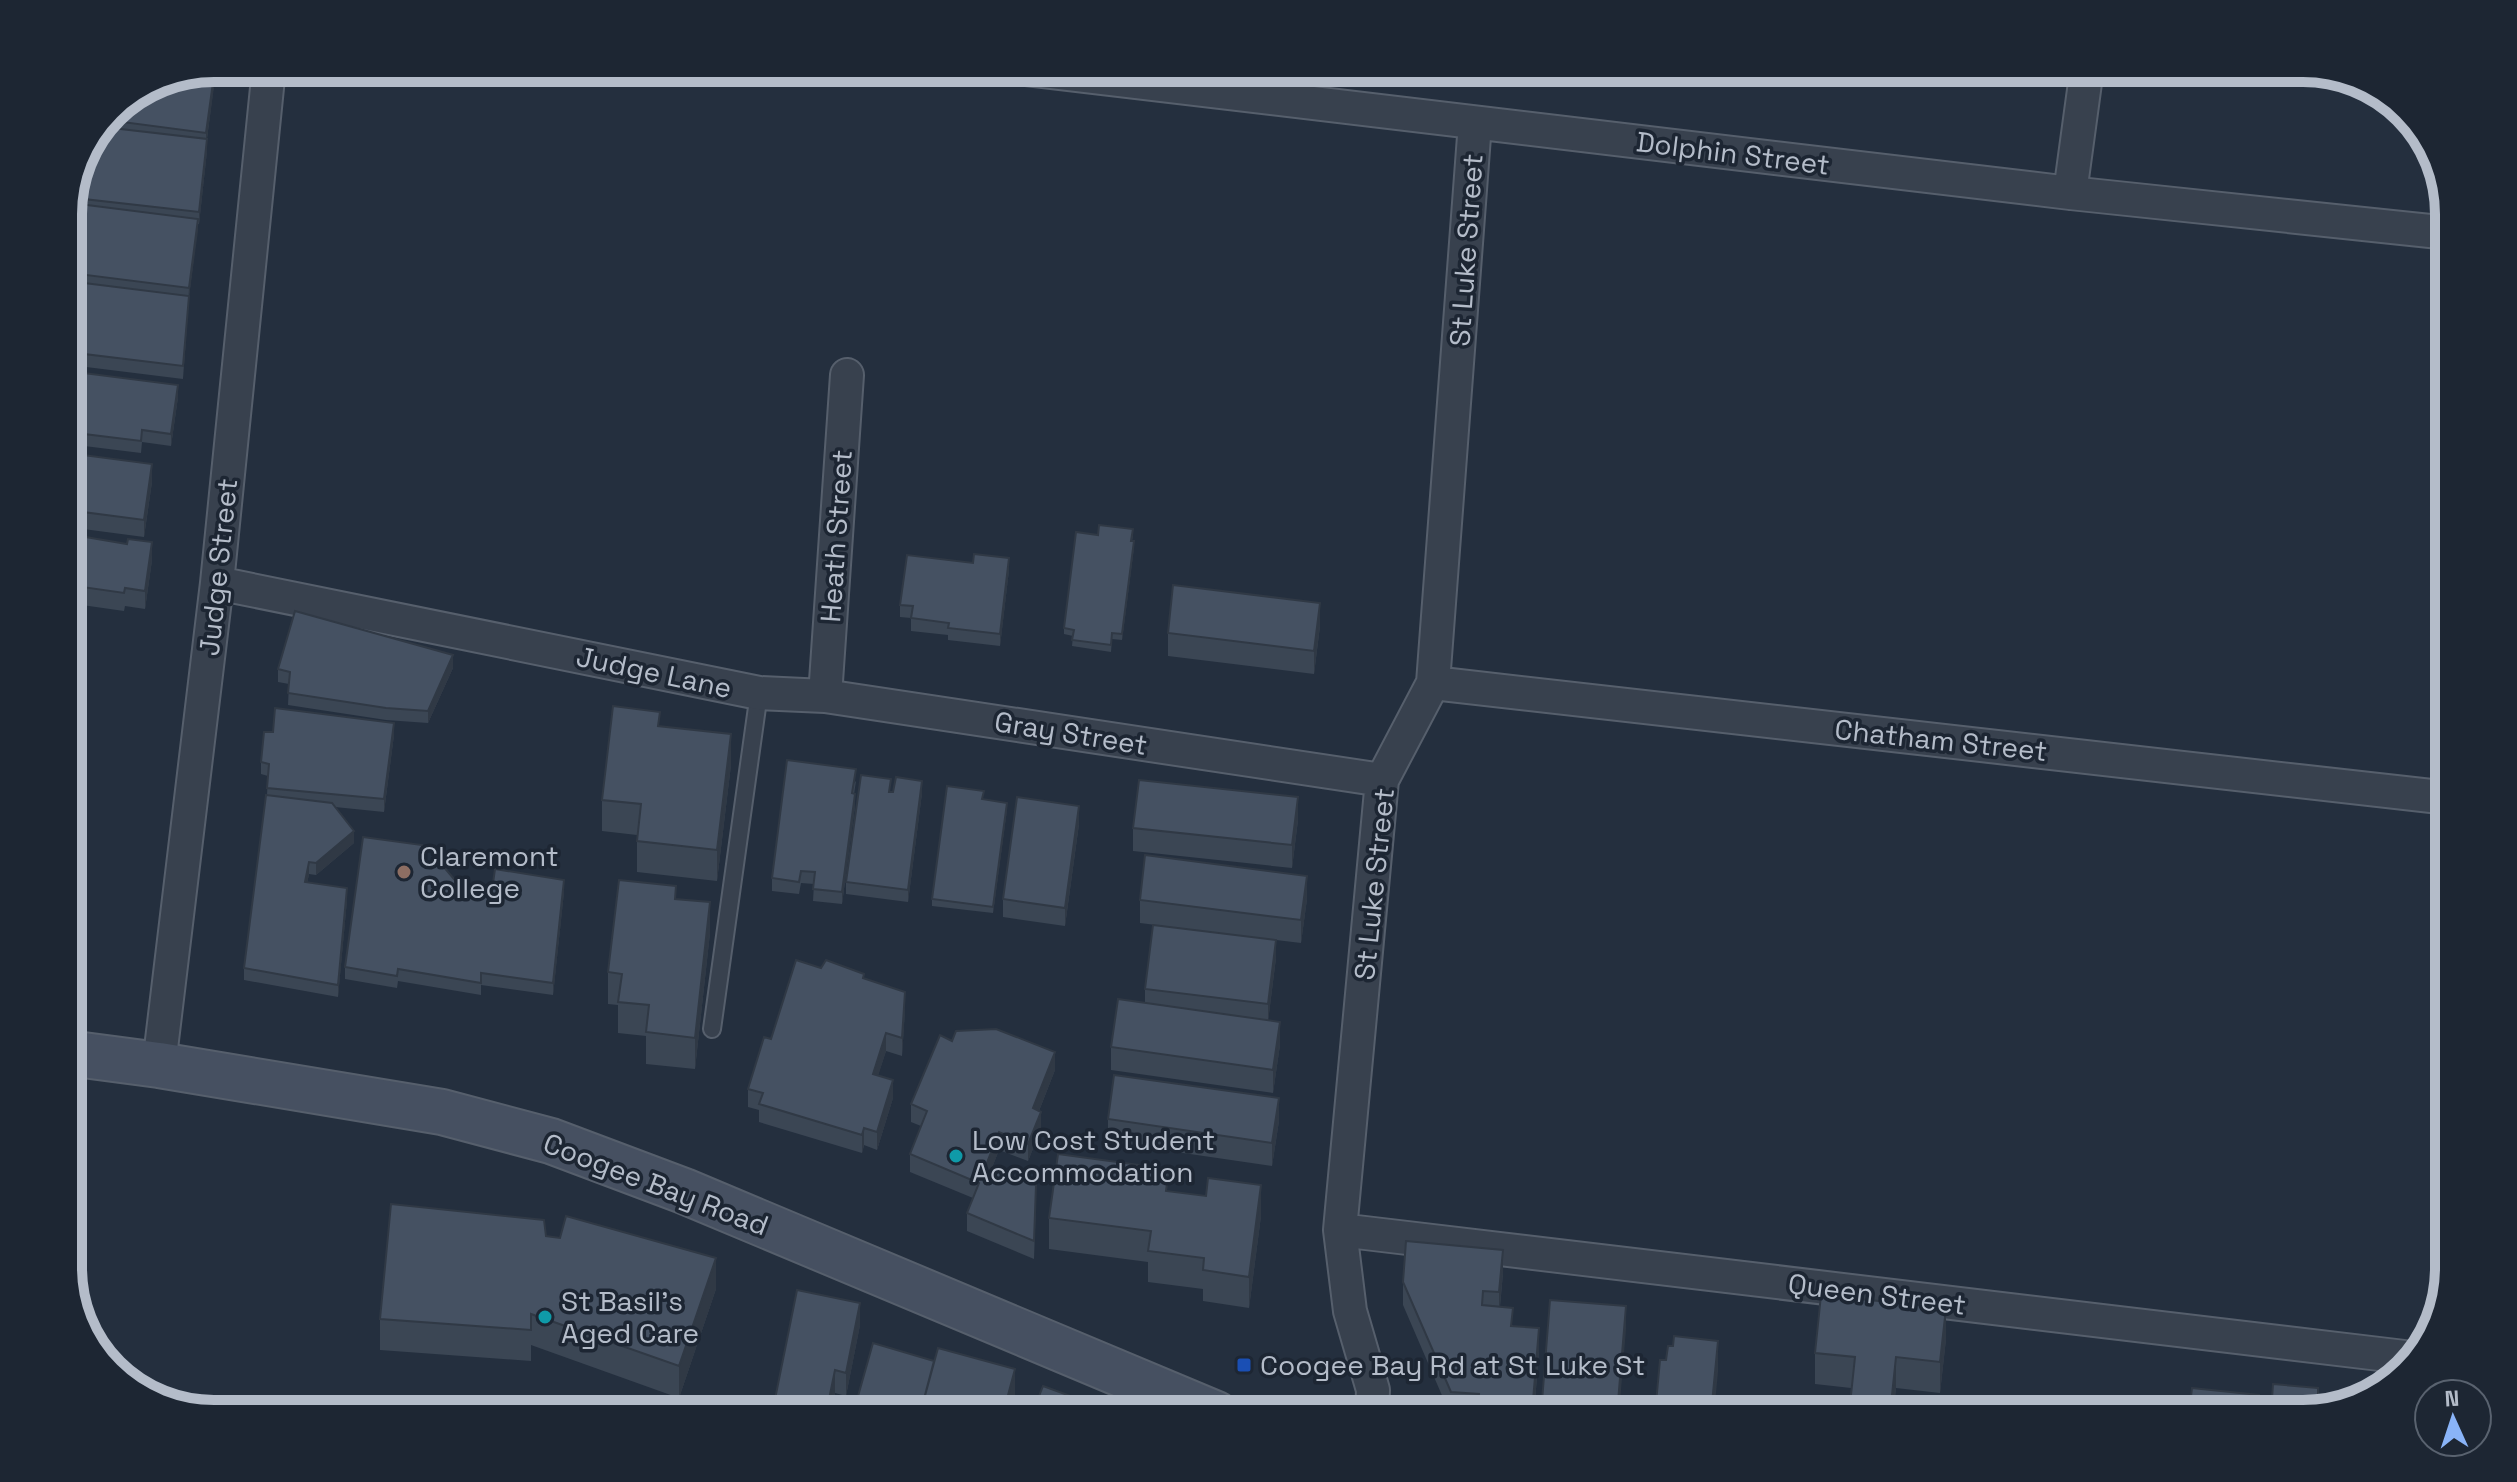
<svg xmlns="http://www.w3.org/2000/svg" width="2517" height="1482" viewBox="0 0 2517 1482" font-family="'Space Grotesk',sans-serif">
<rect width="100%" height="100%" fill="#242f3e"/>
<g fill="none" stroke-linecap="round" stroke-linejoin="round">
<defs>
<path id="service" d="M712,1029L759,693"/>
<path id="minor" d="M1018,68L2070,193L2449,233
M2070,193L2087,68
M217,583L759,693L825,696L1382,780
M1433,683L2449,798
M825,696L847,375
M159,1065L217,583L269,68
M1340,1230L2413,1358
M1372,1414L1373,1390L1350,1311L1340,1230L1382,780L1433,683L1475,123"/>
<path id="secondary" d="M68,1053L159,1065L442,1112L551,1141L684,1191L1216,1414"/>
</defs>
<use href="#service" stroke="#565f6c" stroke-width="20"/>
<use href="#minor" stroke="#565f6c" stroke-width="36"/>
<use href="#secondary" stroke="#565f6c" stroke-width="48"/>
<use href="#service" stroke="#38414e" stroke-width="16"/>
<use href="#minor" stroke="#38414e" stroke-width="32"/>
<use href="#secondary" stroke="#465061" stroke-width="44"/>
</g>
<path fill="#3b4654" d="M216,68L207,139V151L199,224H198L189,297L183,379L70,365L69,371L178,397L171,446L142,442L141,453L68,444V281L70,282L79,210H75L76,187L111,110Z
M68,453L152,482L144,537L68,527Z
M68,534L152,560L145,609L125,606L124,611L68,603Z
M1098,535H1133L1132,541L1134,547L1122,640L1112,639L1111,652L1072,646L1073,636L1064,634V628Z
M1009,570L1000,646L948,640V635L911,631V618L900,617V605Z
M1320,626L1314,674L1168,656V633Z
M453,668L428,723L386,720L288,705L289,684L278,682V669Z
M660,726L731,765L717,881L637,872V835L602,831V800Z
M394,735L384,812L335,807L354,843L316,875L309,874L307,883L347,900L338,997L244,980V968L267,795L268,776L261,774V762Z
M856,781L854,794L855,806L842,904L813,901L814,884L801,883L799,894L772,891V878Z
M891,792L922,793L908,902L846,894V882Z
M983,799L1007,809L993,913L932,906V899Z
M1298,820L1292,868L1133,851V828Z
M1079,824L1065,926L1003,917V899Z
M422,864L459,885L492,890L564,892L553,995L481,985V995L398,981L397,988L345,979V967Z
M676,899L710,933L695,1069L646,1064V1036L618,1033V1005L608,1004V972Z
M1307,899L1301,943L1140,923V900Z
M1276,958L1268,1021L1280,1045L1273,1093L1111,1070V1047L1145,1003V989Z
M821,968L864,978L905,1010L902,1056L886,1051L878,1075L893,1098L877,1150L864,1145L862,1153L759,1122V1110L748,1107V1089L771,1039Z
M952,1041L1055,1070L1039,1111L1041,1129L1028,1161L999,1150L989,1175L1036,1203L1034,1259L967,1231V1213L973,1198L910,1172V1154L921,1126L911,1122V1104Z
M1108,1119L1279,1121L1272,1166L1108,1142Z
M1261,1216L1249,1308L1203,1301V1289L1148,1282V1262L1049,1249V1218Z
M546,1236L560,1238L716,1289L679,1398L531,1345V1361L380,1350V1319Z
M1503,1273L1500,1307L1513,1326L1539,1351L1534,1414H1450L1403,1305V1282Z
M860,1325L846,1396L835,1393L831,1414H772Z
M1946,1339L1940,1393L1896,1388L1893,1414H1849L1851,1388L1815,1384V1353Z"/>
<path fill="#303945" d="M215,68L216,73L206,145V133Z
M207,139V151L199,224V212Z
M198,219V231L189,297L183,379L189,288Z
M178,385V397L171,446V434Z
M152,464V482L144,537V520Z
M1134,541V547L1122,640V634Z
M152,542V560L145,609V591Z
M1009,558V570L1000,646V634Z
M1320,603V626L1314,674V651Z
M453,655V668L428,723V711Z
M394,723V735L384,812V799Z
M731,734V765L717,881V850Z
M922,781V793L908,902V890Z
M855,794V806L842,904V892Z
M1298,797V820L1292,868V845Z
M1007,803V809L993,913V907Z
M1079,806V824L1065,926V908Z
M354,831V843L316,875V863Z
M309,862V874L305,895V882Z
M1307,876V899L1301,943V920Z
M564,880V892L553,995V983Z
M347,888V900L338,997V985Z
M710,902V933L695,1069V1038Z
M1276,940V958L1268,1022V1004Z
M905,992V1010L902,1056V1038Z
M1280,1022V1045L1273,1093V1070Z
M886,1033V1051L873,1092V1074Z
M1055,1052V1070L1033,1126V1108Z
M893,1080V1098L877,1150V1132Z
M1279,1098V1121L1272,1166V1143Z
M1041,1112V1129L1028,1161V1144Z
M864,1128V1145L862,1153V1135Z
M999,1132V1150L983,1191V1173Z
M1261,1185V1216L1249,1308V1277Z
M1503,1250V1273L1499,1315V1292Z
M716,1258V1289L679,1398V1366Z
M860,1303V1325L846,1396V1373Z
M1626,1306V1329L1619,1414H1617Z
M1946,1308V1339L1940,1393V1362Z
M1539,1328V1351L1534,1414H1532Z
M1718,1341V1372L1714,1414H1711Z
M1896,1357V1388L1893,1414H1890Z
M1015,1369V1400L1012,1414H1003Z
M835,1370V1393L831,1414H826Z"/>
<path fill="#455162" stroke="#303945" stroke-width="2" d="M215,68L206,133L107,120L111,110L158,79Z
M103,127L207,139L199,212L75,198L76,187Z
M79,204L198,219L189,288L70,273Z
M68,281L189,296L183,366L68,352Z
M68,371L178,385L171,434L142,430L141,441L68,432Z
M68,453L152,464L144,520L68,510Z
M1099,525L1133,529L1131,541H1134L1122,634L1112,633L1111,645L1072,640L1074,630L1064,628L1076,532L1098,535Z
M68,534L127,544L128,539L152,542L145,591L125,588L124,593L68,585Z
M974,554L1009,558L1000,634L948,628L949,623L911,618L913,606L900,605L907,555L973,563Z
M1173,585L1320,603L1314,651L1168,633Z
M295,611L453,655L428,711L386,708L288,693L290,672L278,669Z
M613,706L660,712L658,726L731,734L717,850L637,841L641,804L602,800Z
M275,708L394,723L384,799L267,788L269,764L261,762L264,732H273Z
M787,760L856,769L852,793L855,794L842,892L813,889L815,872L801,871L799,882L772,878Z
M861,775L891,779L889,792H893L896,777L922,781L908,890L846,882Z
M1139,780L1298,797L1292,845L1133,828Z
M947,786L984,791L982,799L1007,803L993,907L932,899Z
M266,795L332,803L354,831L316,863L309,862L305,882L347,888L338,985L244,968Z
M1017,797L1079,806L1065,908L1003,899Z
M363,837L422,845V863L443,866L459,885L492,890L495,869L564,880L553,983L481,973V983L398,969L397,976L345,967Z
M1145,855L1307,876L1301,920L1140,900Z
M619,880L676,886L675,899L710,902L695,1038L646,1032L649,1005L618,1002L622,974L608,972Z
M1153,925L1276,940L1268,1004L1145,989Z
M796,960L821,968L826,960L864,974L863,978L905,992L902,1038L886,1033L873,1074L893,1080L877,1132L864,1128L862,1135L759,1104L763,1093L748,1089L764,1037L771,1039Z
M1118,999L1280,1022L1273,1070L1111,1047Z
M996,1029L1055,1052L1033,1108L1041,1112L1028,1144L999,1132L983,1173L994,1177L997,1170L1036,1185L1034,1241L967,1213L979,1183L910,1154L927,1111L911,1104L940,1035L952,1041L956,1031Z
M1114,1075L1279,1098L1272,1143L1108,1119Z
M1058,1154L1169,1169L1166,1191L1206,1196L1208,1178L1261,1185L1249,1277L1203,1270L1204,1258L1148,1251L1151,1231L1049,1218Z
M391,1204L544,1220L546,1236L560,1238L566,1216L716,1258L679,1366L531,1314V1330L380,1319Z
M1406,1241L1503,1250L1499,1292L1483,1291L1482,1305L1513,1308L1511,1326L1539,1328L1532,1413L1497,1410V1404L1478,1402L1479,1394L1451,1392L1403,1282Z
M797,1290L860,1303L846,1373L835,1370L826,1414H772Z
M1821,1295L1946,1308L1940,1362L1896,1357L1890,1414H1849L1855,1357L1815,1353Z
M1550,1300L1626,1306L1617,1414H1541Z
M1674,1336L1718,1341L1711,1414H1655L1660,1360H1666L1668,1346H1673Z
M873,1343L934,1361L920,1414H853Z
M938,1348L1015,1369L1003,1414H920Z
M2273,1384L2318,1388V1398L2339,1399V1404L2304,1414H2271Z
M1043,1386L1095,1405L1091,1414H1032Z
M2192,1388L2259,1395L2257,1414H2189Z
M2005,1402L2046,1407L2045,1414H2004Z"/>
<circle fill="#8d6e63" stroke="#1d2633" stroke-width="3" cx="404" cy="872" r="8"/>
<g fill="#0f9aa8" stroke="#1d2633" stroke-width="3">
<circle cx="956" cy="1156" r="8"/>
<circle cx="545" cy="1317" r="8"/>
</g>
<rect fill="#1a4fb4" stroke="#1d2633" stroke-width="3" x="1236" y="1357" width="16" height="16" rx="4"/>
<g text-anchor="middle" dominant-baseline="central" stroke-width="7" stroke-linejoin="round" paint-order="stroke">
<g font-size="28" fill="#b4bcc9" stroke="#1d2633">
<text transform="translate(1733 153) rotate(7)">Dolphin Street</text>
<text transform="translate(1466 250) rotate(-86)">St Luke Street</text>
<text transform="translate(836 536) rotate(-86)">Heath Street</text>
<text transform="translate(218 567) rotate(-84)">Judge Street</text>
<text transform="translate(654 672) rotate(12)">Judge Lane</text>
<text transform="translate(1071 733) rotate(9)">Gray Street</text>
<text transform="translate(1941 740) rotate(6)">Chatham Street</text>
<text transform="translate(1374 884) rotate(-84)">St Luke Street</text>
<text transform="translate(656 1184) rotate(21)">Coogee Bay Road</text>
<text transform="translate(1877 1294) rotate(7)">Queen Street</text>
</g>
<g font-size="28" fill="#b4bcc9" stroke="#1d2633" text-anchor="start">
<text x="420" y="856">Claremont<tspan x="420" dy="32">College</tspan></text>
<text x="972" y="1140">Low Cost Student<tspan x="972" dy="32">Accommodation</tspan></text>
<text x="561" y="1301">St Basil's<tspan x="561" dy="32">Aged Care</tspan></text>
<text x="1260" y="1365">Coogee Bay Rd at St Luke St</text>
</g>
</g>
<path d="M0 0H2517V1482H0ZM214 82H2303A132 132 0 0 1 2435 214V1268A132 132 0 0 1 2303 1400H214A132 132 0 0 1 82 1268V214A132 132 0 0 1 214 82Z" fill="#1d2633" fill-rule="evenodd"/>
<path fill="none" stroke="#b4bcc9" stroke-width="10" d="M214 82H2303A132 132 0 0 1 2435 214V1268A132 132 0 0 1 2303 1400H214A132 132 0 0 1 82 1268V214A132 132 0 0 1 214 82Z"/>
<g transform="translate(2453 1418) rotate(357)"><circle r="38" fill="#1d2633" stroke="#59626f" stroke-width="2"/>
<path d="M0-6L14 30L0 20L-14 30Z" fill="#8ab4f8"/>
<text y="-12" font-size="22" font-weight="bold" text-anchor="middle" fill="#b4bcc9">N</text>
</g>
</svg>
